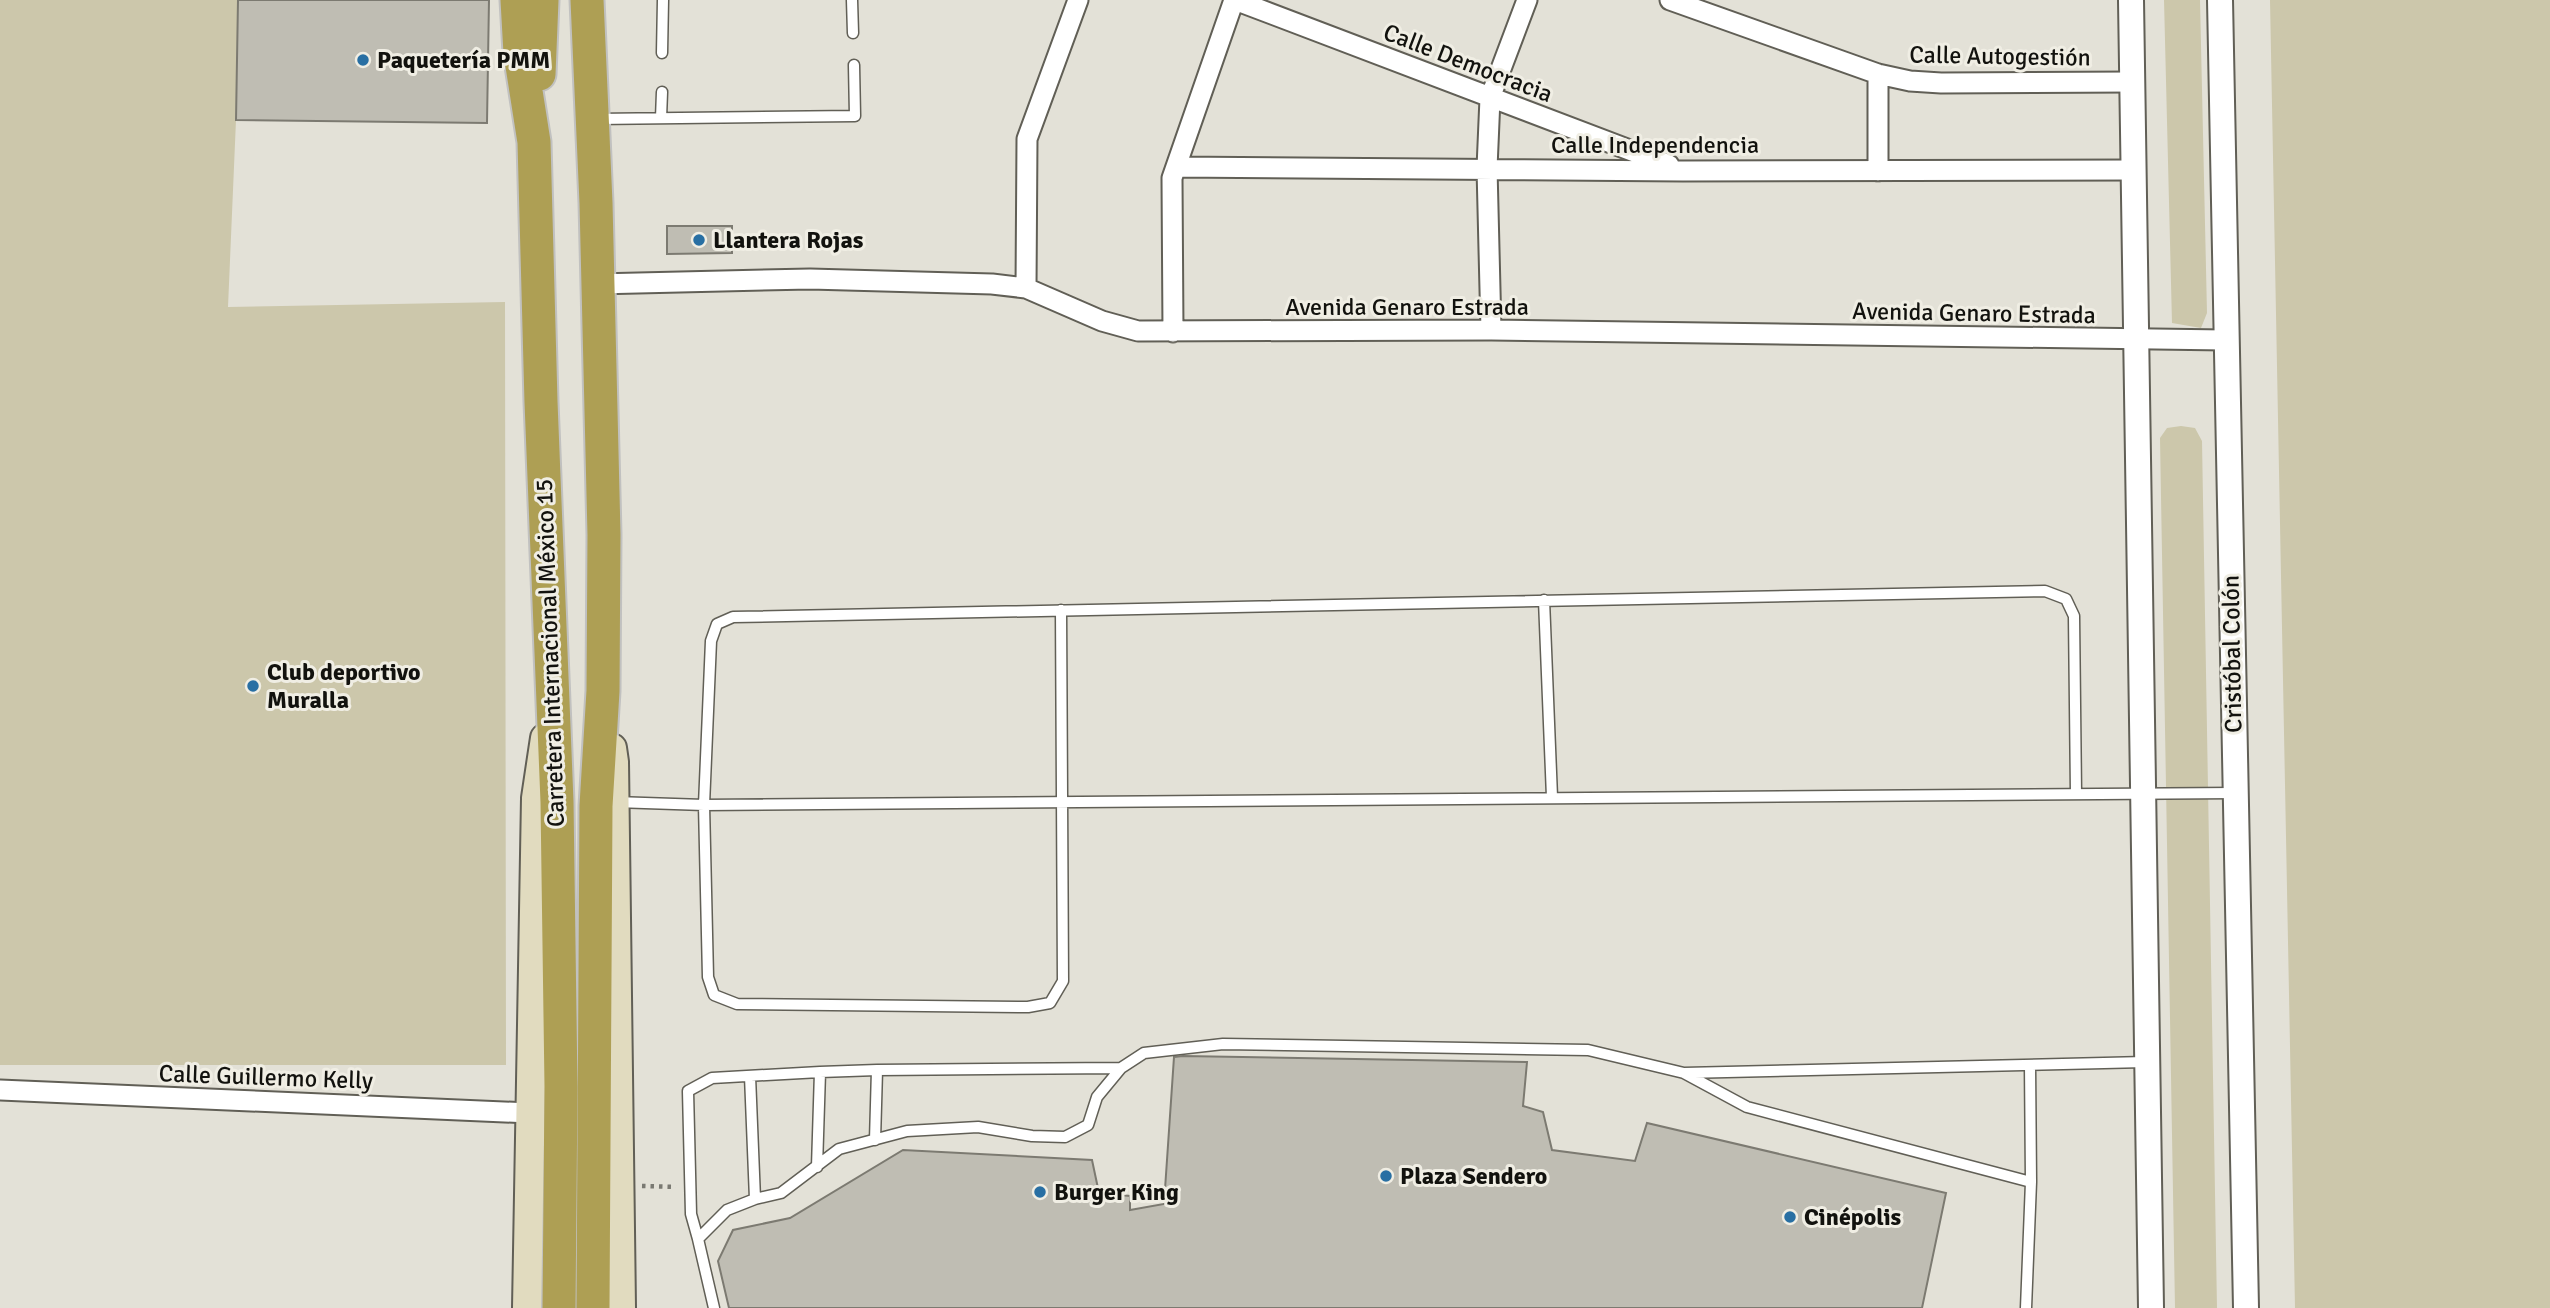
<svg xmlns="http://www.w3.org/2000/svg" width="2550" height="1308" viewBox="0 0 2550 1308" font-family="Signika,sans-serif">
<rect width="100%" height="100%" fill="#e3e1d7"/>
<path fill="#ccc7ab" d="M0,0H238L236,120L228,307L505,302L506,1065H0Z
M2164,0H2200L2207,313L2201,328L2172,323Z
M2270,0H2550V1308H2295Z
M2181,426L2195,428L2202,441L2217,1308H2175L2160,438L2167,428Z"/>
<path fill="#bfbdb3" stroke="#7c7a71" stroke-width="2" d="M238,0H489L487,123L236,120Z
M667,226H732V253L667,254Z
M1183,1056L1527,1062L1523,1106L1543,1112L1552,1150L1635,1161L1647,1123L1946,1193L1922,1308H729L718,1261L733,1230L790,1218L903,1150L1092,1160L1099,1193L1130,1196V1210L1164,1204L1174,1057Z"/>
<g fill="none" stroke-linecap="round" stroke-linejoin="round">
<defs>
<path id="service" d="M852,0L853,33
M662,53L663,0
M661,118L662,92
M596,119L855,116L854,65
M1544,600L1552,797
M1061,610L1063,981L1050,1003L1028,1007L737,1004L714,995L708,977L704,805L711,641L717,624L733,617C1171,607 1608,599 2045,591L2066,599L2074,616L2076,794
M615,802L704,805L2235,793
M1684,1073L1747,1107L2031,1182
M750,1076L755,1199
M875,1140L877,1070L1121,1068
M817,1167L820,1072L877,1070
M698,1239L691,1214L688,1091L712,1078L820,1072
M714,1308L698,1239L727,1210L755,1199L781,1193L839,1149L907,1131L978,1127L1032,1136L1065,1137L1088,1125L1097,1097L1121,1068L1144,1053L1223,1044L1588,1050L1684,1073L2145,1062
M2026,1308L2031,1182L2030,1065"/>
<path id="minor" d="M1235,0L1669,165
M1670,0L1878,74L1910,81L1941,83L2132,82
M1176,167L1683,171L2134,170
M1878,171V74
M596,284L810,279L992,284L1026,288L1102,321L1138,331L1491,330L2225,340
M1026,288L1027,139L1078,0
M1491,330L1487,168L1490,98L1527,0
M1173,332L1172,178L1234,0
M0,1090L529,1113"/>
<path id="tertiary" d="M2131,0C2135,436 2143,872 2151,1308
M2220,0L2246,1308"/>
<path id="secondary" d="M612,748L614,762L621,1308
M527,1308L536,798L545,738"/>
<path id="trunk" d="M517,0L520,53L534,142L541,402L557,802L561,1087L559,1308
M587,0L596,203L604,535L603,691L596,806L593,1308
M539,74L542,0"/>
</defs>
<use href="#service" stroke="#615f56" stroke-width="13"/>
<use href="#minor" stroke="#615f56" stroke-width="23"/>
<use href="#tertiary" stroke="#615f56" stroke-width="28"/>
<use href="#secondary" stroke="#615f56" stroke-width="32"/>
<use href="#trunk" stroke="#c1c1c0" stroke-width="37"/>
<path stroke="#7a7972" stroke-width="4.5" stroke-dasharray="3.5 5" stroke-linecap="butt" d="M642,1186L676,1187"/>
<use href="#service" stroke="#fff" stroke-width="10"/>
<use href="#minor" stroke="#fff" stroke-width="19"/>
<use href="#tertiary" stroke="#fff" stroke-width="24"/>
<use href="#secondary" stroke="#e1dbbf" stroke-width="28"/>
<use href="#trunk" stroke="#ae9f54" stroke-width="33"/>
</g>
<g fill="#286fa3" stroke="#f0eee4" stroke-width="2.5">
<circle cx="363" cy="60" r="7"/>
<circle cx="699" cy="240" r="7"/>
<circle cx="253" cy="686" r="7"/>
<circle cx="1386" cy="1176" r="7"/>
<circle cx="1040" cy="1192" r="7"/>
<circle cx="1790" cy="1217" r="7"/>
</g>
<g text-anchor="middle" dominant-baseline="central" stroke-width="6" stroke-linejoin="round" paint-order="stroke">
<g font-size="24" fill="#12120e" stroke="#f0eee4">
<text transform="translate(2000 56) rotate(1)">Calle Autogestión</text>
<text transform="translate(1468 63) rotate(21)">Calle Democracia</text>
<text x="1655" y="145">Calle Independencia</text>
<text x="1407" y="307">Avenida Genaro Estrada</text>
<text transform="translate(1974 313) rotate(1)">Avenida Genaro Estrada</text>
<text transform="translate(550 653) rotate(-92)">Carretera Internacional México 15</text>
<text transform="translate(2232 654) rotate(-91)">Cristóbal Colón</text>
<text transform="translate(266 1077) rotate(2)">Calle Guillermo Kelly</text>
</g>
<g font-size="24" font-weight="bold" fill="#12120e" stroke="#f0eee4" text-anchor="start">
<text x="377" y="60">Paquetería PMM</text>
<text x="713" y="240">Llantera Rojas</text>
<text x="267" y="672">Club deportivo<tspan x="267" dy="28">Muralla</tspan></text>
<text x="1400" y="1176">Plaza Sendero</text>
<text x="1054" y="1192">Burger King</text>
<text x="1804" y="1217">Cinépolis</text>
</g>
</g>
</svg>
